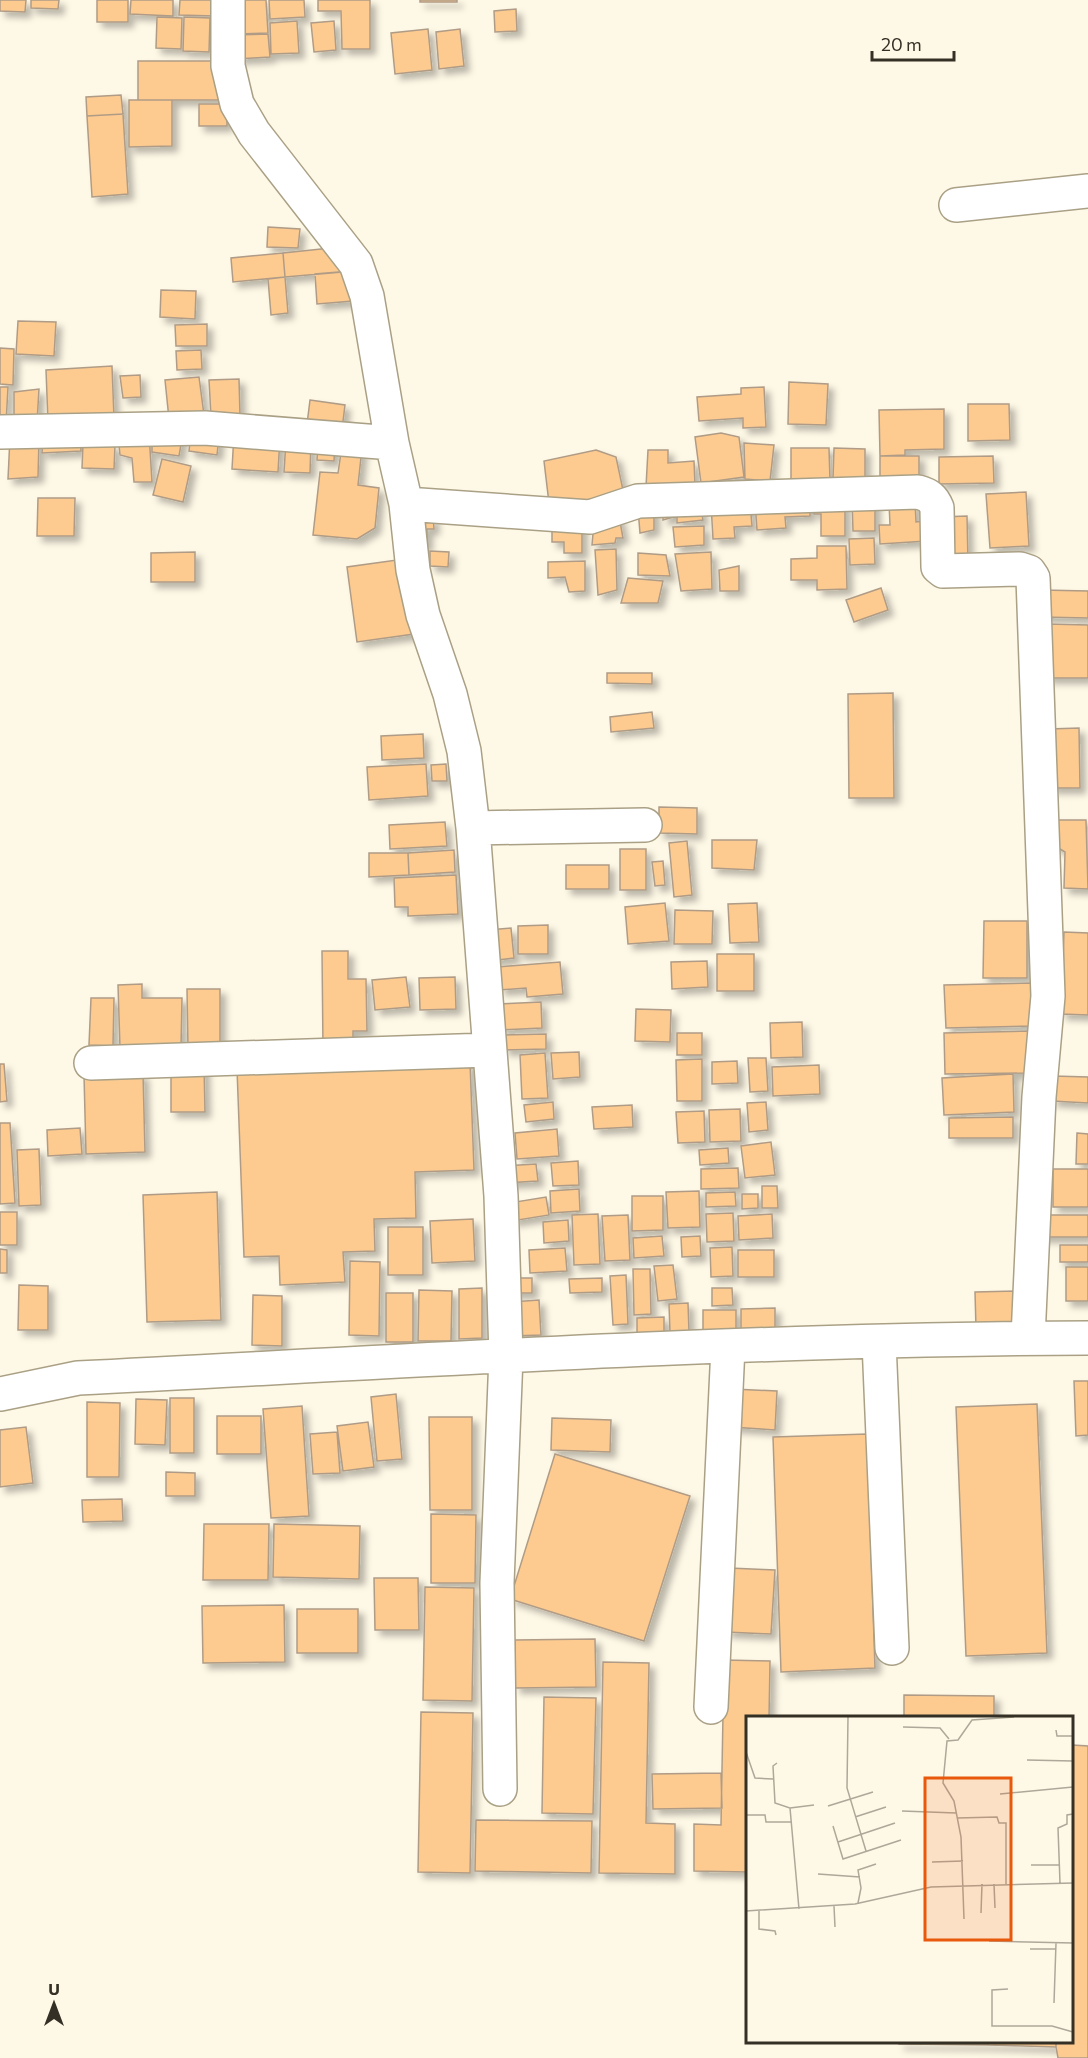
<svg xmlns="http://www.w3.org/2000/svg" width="1088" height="2058" viewBox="0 0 1088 2058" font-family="Commissioner,sans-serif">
<defs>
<filter id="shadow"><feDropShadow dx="5.5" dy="5.5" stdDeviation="3" flood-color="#0004"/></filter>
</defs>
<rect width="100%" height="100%" fill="#fef8e6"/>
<path fill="#fdcb90" stroke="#b09c86" stroke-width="1.5" filter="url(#shadow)" d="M0,0H26L25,12L0,11Z
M31,0H59L58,9L31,8Z
M97,0H128V22H97Z
M131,0H173V16L130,14Z
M180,0H216L215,16L179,15Z
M235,0H266L268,33L237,34Z
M269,0H304L305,17L270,19Z
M318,0H370V49H342L341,11H318Z
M420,0H457V2H420Z
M516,9L517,31L495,32L494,11Z
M157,17L182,18L181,49L156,48Z
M184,17L210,18L209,52L183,51Z
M297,21L299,53L271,54L270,23Z
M334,21L336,50L314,52L311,23Z
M428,29L432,70L395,74L391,33Z
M460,29L464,66L439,69L436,32Z
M268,34L270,57L237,59L235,35Z
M138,61H222L223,100H138Z
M121,95L123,114L87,116L86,97Z
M129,100H172V146L129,147Z
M199,104H227V126H199Z
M123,114L128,194L92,197L87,116Z
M268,227L300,229L298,248L267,247Z
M340,247L342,272L285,277L283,253Z
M283,253L285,277L233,282L231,258Z
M350,271L353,301L317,304L315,274Z
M285,277L288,313L271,315L268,279Z
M161,290L196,291L195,319L160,317Z
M18,321L56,322L54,356L16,354Z
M207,324V346H176L175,325Z
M0,348L14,349L13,385L0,384Z
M201,350L202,369L177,370L176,351Z
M112,366L114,418L48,422L46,370Z
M140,375L141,397L123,398L120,376Z
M199,377L204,415L169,419L165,380Z
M239,379L240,415L211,417L209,380Z
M789,382L828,384L826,425L788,424Z
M0,387H8L6,424L0,423Z
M764,387L766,427L743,428V418L699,421L697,397L741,394V388Z
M39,389L37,422L14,423V392Z
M310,400L345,405L342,429L307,424Z
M968,404H1009L1010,440L968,441Z
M944,409V449L905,450V455L880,456L879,410Z
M149,433L152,482H134L132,458L120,455L118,435Z
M152,433H183L179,456L152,452Z
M191,433L219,436L217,455L189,451Z
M721,433L739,437L744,477L701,483L695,437Z
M234,434L280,437L278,472L232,469Z
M80,435L81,451L42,453L43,436Z
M10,437L39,439L38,477L8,479Z
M286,440L311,441L310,473L284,472Z
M318,442L335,443L334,461L317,460Z
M744,443L774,445L770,481L745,479Z
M83,444L115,445L114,469L82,468Z
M342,446L362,448L358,485L379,488L375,528L357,539L313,535L320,472L338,473Z
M791,448H829L830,481L791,482Z
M834,448L865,449V479H833Z
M596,450L616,457L623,490L590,507L549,503L544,461Z
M648,450H668V463L694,461L695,485L646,487Z
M880,456H919V479L880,480Z
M993,456L994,483L939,484V457Z
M162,459L191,466L183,502L153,495Z
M1026,492L1029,546L990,548L986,494Z
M38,498H75L74,536H37Z
M810,499V516L785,517L786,528L757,530L755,502Z
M875,499V531H853L852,500Z
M915,501L916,522L925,521L927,541L880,544L879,525H890L889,503Z
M750,502L752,526L734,527L735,538L713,539L711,504Z
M814,502H845V536H821V514H814Z
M700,503L703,520L677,523V516L663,520V507Z
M654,507V530L640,533L638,509Z
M433,515L434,529H427V546L413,545L414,530Z
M619,516L623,538H616L615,543L592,545L594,522Z
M967,516L968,562H941L940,517Z
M552,521H582V553H564V542H552Z
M704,526V545L675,547L673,527Z
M874,538L875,564L850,565L849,539Z
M817,546H846L847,589L817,590V580H791V559L817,558Z
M616,549L617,590L598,595L595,550Z
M430,551L449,552L448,567L430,566Z
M195,552V582H151V553Z
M711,552L712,589L681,591L675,554Z
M638,553L666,555L670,576L638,575Z
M404,559L414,634L357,642L347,567Z
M585,561V591L569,592L565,577L548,578V562Z
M739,566V591H720L719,570Z
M628,578L663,581L658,603H621Z
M881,588L888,610L854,622L846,600Z
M1041,590L1088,591V618L1041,617Z
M1046,624L1088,625V678H1046Z
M607,673H652V684L607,683Z
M893,693L894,798H849L848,694Z
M652,712L654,728L611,732L610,717Z
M1079,728L1080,788H1050L1049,729Z
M423,734L424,758L382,760L381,736Z
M426,764L428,796L369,800L367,767Z
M446,764L447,781H432L431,765Z
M659,807L697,808V834L659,833Z
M1050,820H1086L1088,889L1064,888L1065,852L1050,843Z
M445,822L447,846L390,849L389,825Z
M712,840H757L754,870L712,868Z
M687,841L692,895L674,897L669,843Z
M620,849H646V890H620Z
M454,850L455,872L409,875L408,853Z
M369,853H408L409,875L369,877Z
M663,861L665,885L655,886L652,862Z
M566,865H609V889H566Z
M456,875L458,914L408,916V907H395L394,878Z
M665,903L669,941L628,944L625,907Z
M757,903L759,942L730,943L728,904Z
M675,910L713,911L712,944H674Z
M984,921H1027V978H983Z
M548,925V954H518V926Z
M511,928L514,958L490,961L488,930Z
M1064,932L1088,933V1015L1061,1014Z
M322,951H348V979H366L367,1031H353V1048L323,1049Z
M717,954H754V991H717Z
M707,961L708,987L672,989L671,962Z
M560,962L563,994L527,997L526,988L500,990L497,967Z
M406,977L410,1007L375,1010L372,980Z
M455,977L456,1009L420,1010L419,978Z
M1032,983L1033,1026L946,1028L944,985Z
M142,984V998H182L181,1048H120L118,985Z
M187,989H220V1053L188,1048Z
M91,998H114L113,1046L89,1045Z
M541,1002L542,1028L500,1030L498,1004Z
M636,1009L671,1010L670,1042L635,1041Z
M802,1022L803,1057L771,1058L770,1023Z
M1030,1031L1031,1073L945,1074L944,1033Z
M677,1033H702V1055H677Z
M546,1034V1049L504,1050L503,1035Z
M579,1052L580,1077L553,1079L551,1053Z
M545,1053L548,1098L522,1099L520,1055Z
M748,1058H766L768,1091L750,1092Z
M702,1059V1101H677L676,1060Z
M737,1061L738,1083L712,1084V1062Z
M470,1062L474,1170L415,1172L416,1218L374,1219L375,1251L343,1252L345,1282L280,1285L279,1256L244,1257L237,1069Z
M0,1064H4L7,1101L0,1102Z
M171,1065H204L205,1112H171Z
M819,1065L820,1094L773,1096L772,1067Z
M143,1074L145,1152L86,1154L84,1075Z
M1013,1074L1014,1112L944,1115L942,1078Z
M1053,1076L1088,1077V1103L1052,1101Z
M553,1102L554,1119L526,1122L524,1105Z
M766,1102L768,1130L749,1132L747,1103Z
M632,1105L633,1127L594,1129L592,1107Z
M740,1109L741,1141L710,1142L709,1110Z
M704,1111L705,1142L678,1143L676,1112Z
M1013,1117V1138H949V1118Z
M0,1123H10L15,1203L0,1204Z
M80,1128L82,1154L48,1156L47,1130Z
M557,1129L559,1156L517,1159L515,1133Z
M1077,1133L1088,1134V1164H1076Z
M771,1142L775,1175L745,1178L741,1146Z
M728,1148L729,1163L700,1165L699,1150Z
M39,1149L41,1205L19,1206L17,1150Z
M578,1161L579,1185L553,1186L551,1163Z
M536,1164L538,1181L504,1183L503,1166Z
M738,1168L739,1188L701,1189V1169Z
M1053,1169H1088V1207H1053Z
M762,1186H777L778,1208H762Z
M579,1189L580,1211L551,1213L550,1191Z
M699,1191L700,1227L668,1228L666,1192Z
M217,1192L221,1320L147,1322L143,1195Z
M735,1192L736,1206L706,1207V1193Z
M742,1194H758V1208L742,1209Z
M632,1196H663V1230L632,1231Z
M546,1197L549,1215L512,1221L509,1203Z
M0,1212H17V1245H0Z
M733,1213L734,1241L707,1242L706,1214Z
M598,1214L600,1264L574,1265L572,1215Z
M772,1214L773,1238L739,1240L738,1216Z
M628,1215L630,1260L605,1261L602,1216Z
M1037,1215H1088V1237H1037Z
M473,1219L475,1261L432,1263L430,1221Z
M568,1220L569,1241L544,1243L543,1222Z
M388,1227H423V1275H388Z
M662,1236L664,1256L634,1258L633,1238Z
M700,1236L701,1256L682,1257L681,1237Z
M1060,1245H1088V1262H1060Z
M732,1247L733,1276L711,1277L710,1248Z
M565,1248L567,1271L530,1273L529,1250Z
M0,1249L7,1250V1273H0Z
M738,1250H774V1277H738Z
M350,1261L380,1262L379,1336L349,1335Z
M673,1265L677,1299L658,1301L654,1266Z
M1066,1267H1088V1301H1066Z
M633,1269H650L651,1314L634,1315Z
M626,1275L628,1324L613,1325L610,1276Z
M510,1278H532V1293H510Z
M602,1278V1292L570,1293L569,1279Z
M19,1285L48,1286V1330H18Z
M482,1288V1338L459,1339V1289Z
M712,1288H732L733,1305L712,1306Z
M419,1290L452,1291L451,1341H418Z
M1016,1291L1017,1327L976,1328L975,1292Z
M386,1293H413V1342H386Z
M253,1295L282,1296V1346L252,1345Z
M539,1300L541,1335L512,1336L511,1302Z
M688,1303L689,1332L670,1333L669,1304Z
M775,1308V1329L741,1330V1309Z
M703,1310H736V1332H703Z
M664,1317V1334L637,1335V1318Z
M1074,1381H1088V1435L1076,1436Z
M733,1389L777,1391L775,1430L731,1427Z
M396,1394L402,1459L377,1461L371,1397Z
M170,1398H194V1453H170Z
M136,1399L167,1400L165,1445L135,1444Z
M87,1402L120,1403L119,1477H87Z
M1037,1404L1047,1653L966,1656L956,1407Z
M302,1406L309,1516L271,1518L263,1409Z
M217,1416H261V1454H217Z
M429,1417H472V1510H430Z
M552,1418L611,1420L610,1452L551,1450Z
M368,1422L374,1467L343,1471L337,1426Z
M26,1427L33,1483L0,1487V1430Z
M337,1432L340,1473L313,1474L310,1434Z
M867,1434L875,1668L781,1672L773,1437Z
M555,1454L690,1496L644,1641L510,1599Z
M166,1472L195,1473V1496H166Z
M122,1499L123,1521L83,1522L82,1500Z
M431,1514L476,1515L475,1583H431Z
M204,1524H269L268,1580H203Z
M274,1524L360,1526L359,1579L273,1577Z
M729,1568L775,1570L771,1634L726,1632Z
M374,1578H418L419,1630H375Z
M425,1587L474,1588L472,1701L423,1700Z
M284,1605L285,1662L203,1663L202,1606Z
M297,1609H358V1653H297Z
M595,1639L596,1687L515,1688V1640Z
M724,1660L770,1661L769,1718H748V1872L694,1871V1824L721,1825Z
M603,1662L649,1663L646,1823L675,1824V1874L599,1873Z
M904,1695L994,1696V1718H904Z
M544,1697L596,1698L593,1814L542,1813Z
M421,1712L473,1713L470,1873L418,1872Z
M1072,1745L1088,1746V2058H1058L1056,2047V2042H1072Z
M721,1773L722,1808L653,1809L652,1774Z
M476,1820L592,1821L591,1873L475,1871Z
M899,2042H988V2045L899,2044Z
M988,2042H1056V2047L988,2045Z"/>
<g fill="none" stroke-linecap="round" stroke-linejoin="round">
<defs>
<path id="minor" d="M228,0V66L237,104L254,133L356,264L367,296L392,443L406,504L413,570L423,615L450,694L464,751L473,828L501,1196L506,1356L497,1583L500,1789
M956,205L1088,191
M0,432L205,428L392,443
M406,504L590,517L638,501L918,492C929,495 933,498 937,508L938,567L943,571L1020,569L1029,572L1033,578L1048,996L1039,1097L1028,1338
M473,828L645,825
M91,1063L489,1050
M879,1342L892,1648
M0,1394L78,1378C414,1361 751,1339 1088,1338
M711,1707L728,1347"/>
</defs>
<use href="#minor" stroke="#aaa085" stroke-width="36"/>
<use href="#minor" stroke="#fff" stroke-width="33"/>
</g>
<g transform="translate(746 1716)">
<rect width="327" height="327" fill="#fef8e6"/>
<path fill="none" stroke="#ada899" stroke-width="1.5" d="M102,1L101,72L120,135M157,11L194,12L203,23M310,14L311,20H327M0,36L9,62L27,63M281,44L327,45M31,47L27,50L29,87L44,92L53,193M254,78L327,71M82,90L127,76M44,92L68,89M156,95L210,97M0,99H19L20,106H46M109,101L140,91M211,102L251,101L253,107H260V168M87,110L97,143L155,124M92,126L149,107M186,146L217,145M285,149H314M72,158L114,161M314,167L312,112L321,108V99L327,98M248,168L249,192M112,187L115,172L112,154L130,148M88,190L89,211M13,194V213L29,215L30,219M0,195L109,188L185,171L327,167M235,197L236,168M218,203L215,121L208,85L197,67L201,25L212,24L226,4L268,1M243,225L327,227M284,233H310M262,273L246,274V310H306L327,316M308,287L310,227"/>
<path fill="#e8590c" fill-opacity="0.15" stroke="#e8590c" stroke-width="3" d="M179,62H265V224H179Z"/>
<rect width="327" height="327" fill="none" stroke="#343025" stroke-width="3"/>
</g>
<g transform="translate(54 2004)" stroke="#fef8e6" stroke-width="4.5" paint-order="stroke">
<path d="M0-4.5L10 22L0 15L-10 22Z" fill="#343025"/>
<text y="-9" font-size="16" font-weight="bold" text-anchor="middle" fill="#343025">U</text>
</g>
<path d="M872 51v9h82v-9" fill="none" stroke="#343025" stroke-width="3"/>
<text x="881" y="51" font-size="18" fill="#343025" stroke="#fef8e6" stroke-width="4.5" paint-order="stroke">20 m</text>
</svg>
